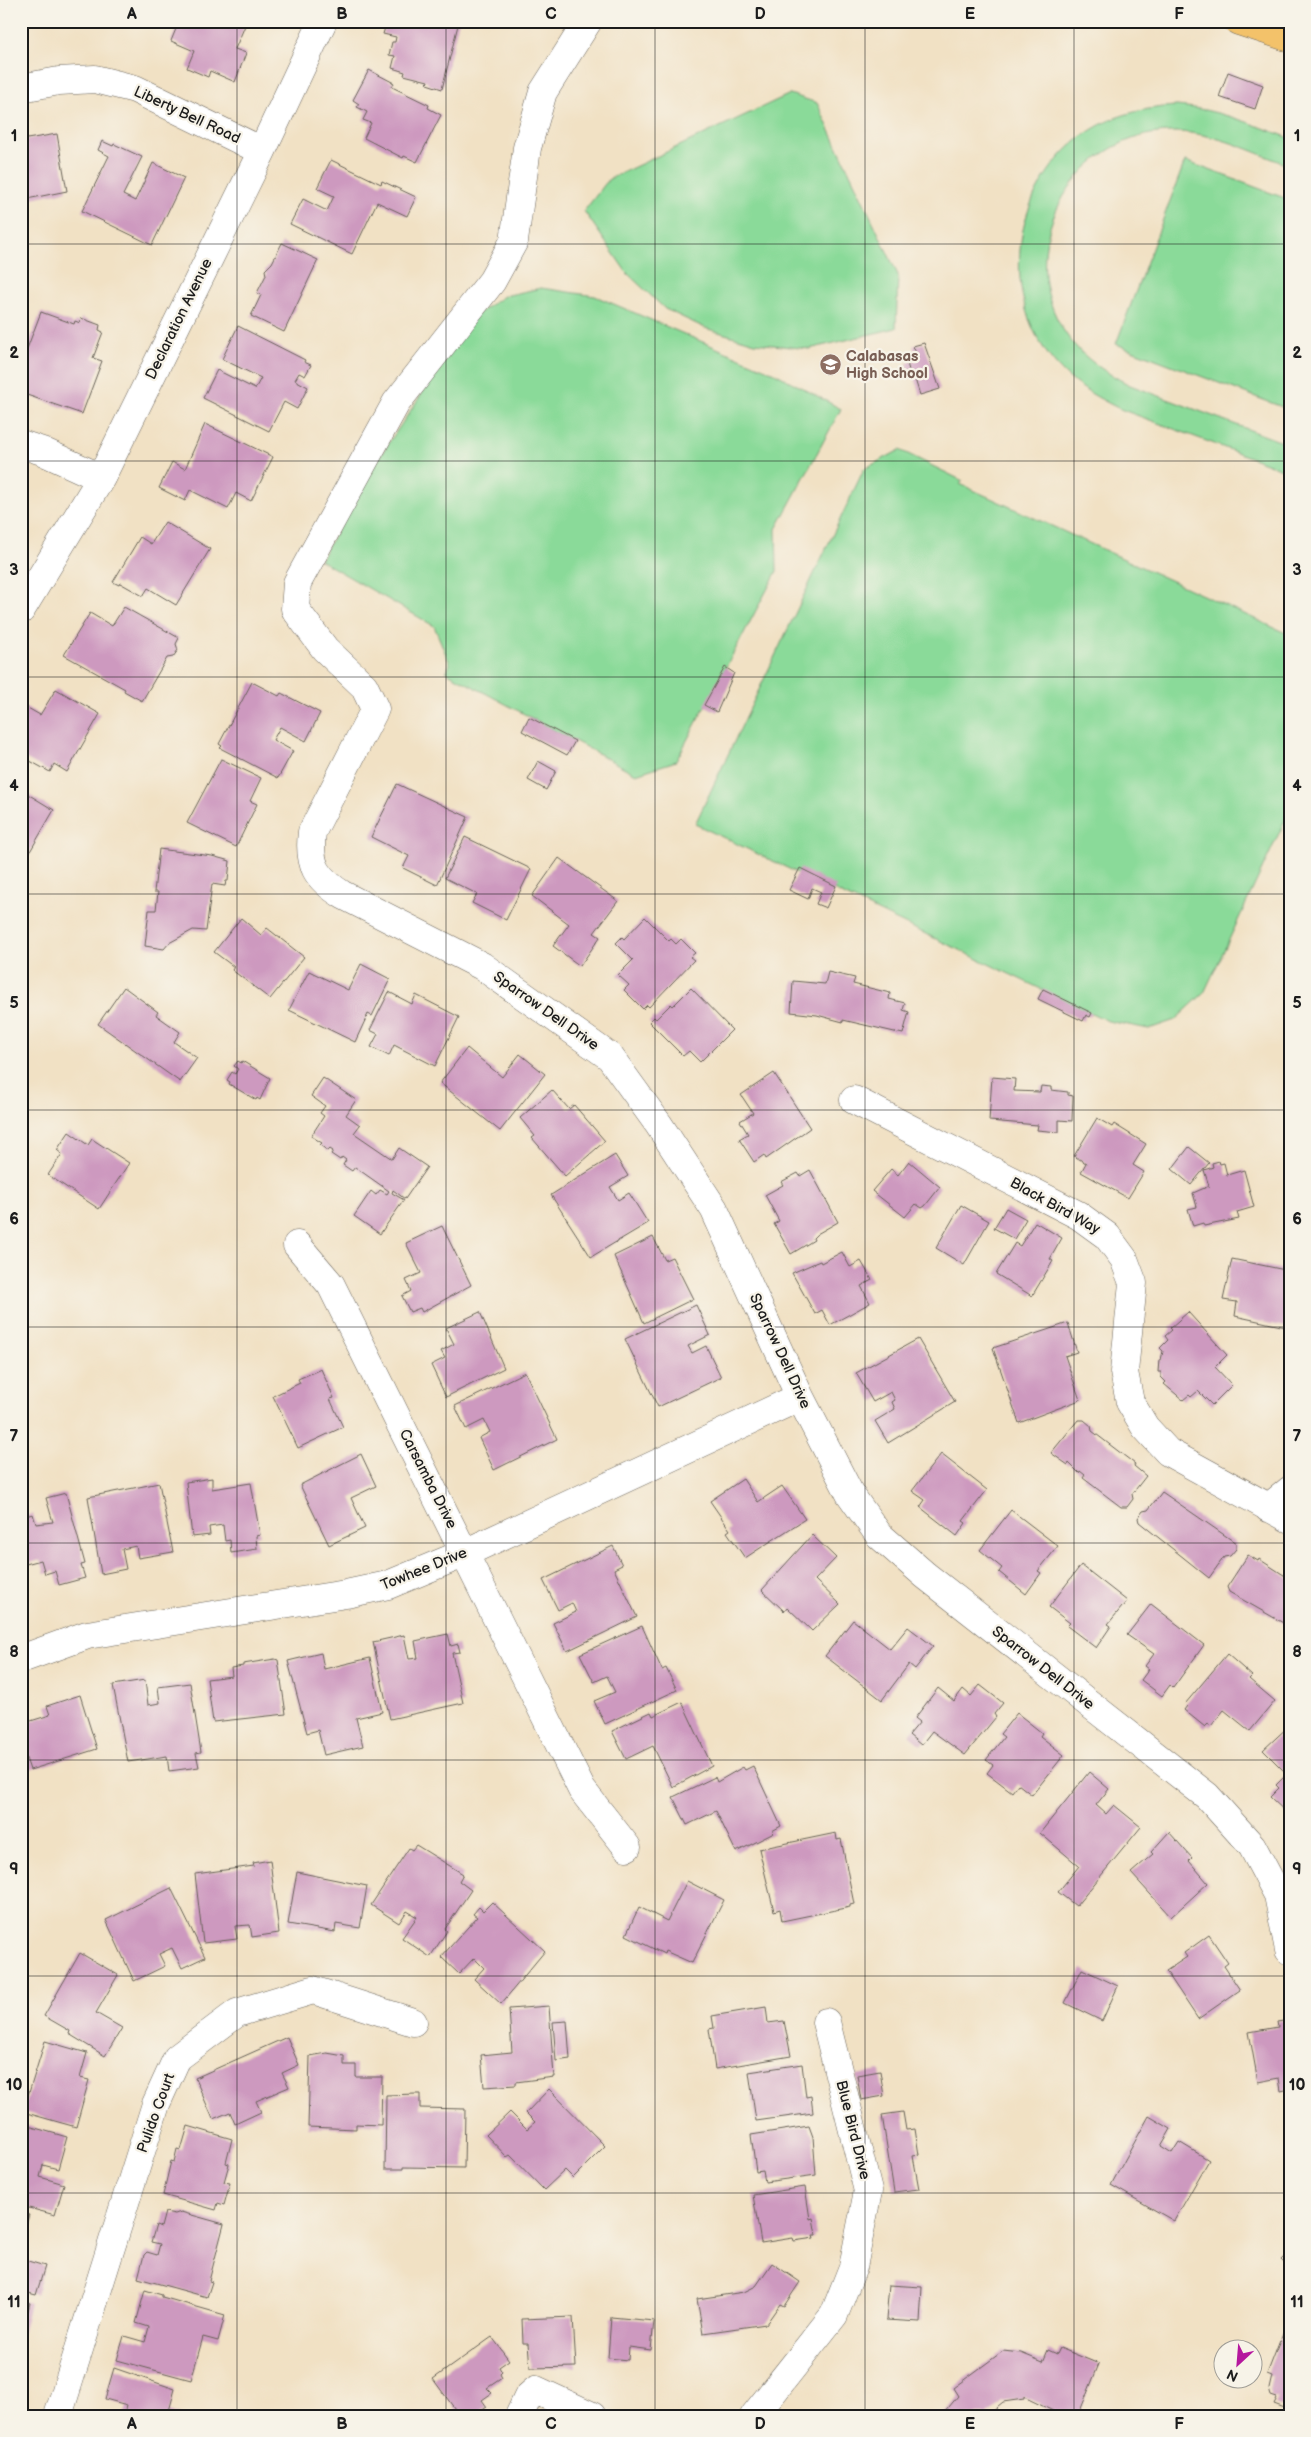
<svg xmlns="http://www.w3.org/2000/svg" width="1311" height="2437" viewBox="0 0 1311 2437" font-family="'Balsamiq Sans',sans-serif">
<rect width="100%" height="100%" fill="#f7f3e8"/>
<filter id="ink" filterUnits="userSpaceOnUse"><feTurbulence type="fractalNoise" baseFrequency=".02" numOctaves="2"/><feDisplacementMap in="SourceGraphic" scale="10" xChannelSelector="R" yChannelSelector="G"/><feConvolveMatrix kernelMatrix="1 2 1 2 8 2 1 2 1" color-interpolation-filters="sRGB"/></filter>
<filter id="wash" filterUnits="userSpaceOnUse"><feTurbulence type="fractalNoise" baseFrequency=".0096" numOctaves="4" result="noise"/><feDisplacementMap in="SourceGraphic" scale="20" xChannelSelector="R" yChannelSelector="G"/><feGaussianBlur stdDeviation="1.12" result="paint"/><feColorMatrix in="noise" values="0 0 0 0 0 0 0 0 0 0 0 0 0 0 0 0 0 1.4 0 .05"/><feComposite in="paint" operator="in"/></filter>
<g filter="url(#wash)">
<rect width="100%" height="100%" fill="#f1e1c4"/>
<path fill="#8ada99" stroke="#537b5a" d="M790,94L817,103L898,275L896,328L809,349L755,343L705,328L665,309L627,273L584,211L609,179Z
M1177,106C1217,109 1252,124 1290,138V166C1254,152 1216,133 1177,132C1079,129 1012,241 1061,326C1077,354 1102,371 1130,385L1290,445V472L1120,409C1104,401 1089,393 1074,382C999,321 1003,203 1075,142C1104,117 1139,108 1177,106Z
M1185,161L1290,200V410L1116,344Z
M541,288L595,296L773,372L841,409L776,529L777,571L676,761L636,774L446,672L450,664L434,626L320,560L378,459L474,316L504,296Z
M900,450L963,481L960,484L1290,635V810L1204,993L1175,1020L1149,1029L1108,1021L695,824L864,469Z"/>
<g id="blocks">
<path fill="#cd99bf" d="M172,21H247L235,49L246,53L235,82L210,71L208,77L187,68L194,51L171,41L178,24Z
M387,21H459L442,89L427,84L428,81L404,75L405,72L392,68L395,56L389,55L392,42H395L396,37L383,34Z
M369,70L394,83L392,87L429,105L428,108L441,115L417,162L404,156L403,158L364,138L371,123L363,120L367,112L357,107L359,104L353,100Z
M1228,72L1263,85L1255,109L1219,97Z
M57,134L67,191L27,199L26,194L21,195V140Z
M102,141L113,146L114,144L142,157L123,195L135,201L153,163L184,178L152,245L82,211L109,156L98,150Z
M331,160L381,184L382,181L416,197L407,216L377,202L352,254L290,224L303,199L327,211L334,196L317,188Z
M282,243L318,260L284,332L251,316L261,295L257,293L266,275L265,270L272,263Z
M41,312L74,324L75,321L80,323L81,318L100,325L99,330L103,332L93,358L102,361L82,414L21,393V353L25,354Z
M238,326L305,360L304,362L311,365L305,376L299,373L295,380L308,387L297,409L284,402L269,431L203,398L217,370L255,389L261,378L222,359Z
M924,343L940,389L920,395L913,373L910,374L907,363L918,359L913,346Z
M205,424L273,457L251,501L236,493L228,509L190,490L185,501L159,488L172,462L185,469Z
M165,522L210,549L176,605L148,588L143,596L120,583L119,585L113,582L140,537L151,544Z
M124,607L179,638L176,644L178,650L173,657L167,658L142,701L124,691L125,689L64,655L90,613L112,626Z
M725,667L734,673L717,712L704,705Z
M252,682L279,696L281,693L320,713L306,741L280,727L273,740L293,751L278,778L220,748L222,746L219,744Z
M56,689L100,714L67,772L54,764L50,772L21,756V715L26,707L40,715Z
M529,717L575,741L567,755L522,731Z
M221,759L261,778L250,801L257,804L236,847L187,823Z
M538,761L556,771L546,790L528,780Z
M397,784L468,817L437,885L403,868L409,856L371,837Z
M21,790L54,810L21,867Z
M465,837L531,869L506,920L472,903L477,894L445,878Z
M159,849L212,856L230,861L228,881H226L225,886L212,884L206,931L193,930L169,943L164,949L145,946L149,910H156L158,892H154Z
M559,858L618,901L594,933L600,937L580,966L553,946L569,924L532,896Z
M800,868L836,886L826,908L816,904L821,892L812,888L808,899L789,890Z
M645,917L669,941L671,939L676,944L681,939L695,953L690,957L694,960L649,1007L647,1005L643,1009L624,990L629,985L618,975L633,960L616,943L622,937L624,939Z
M241,918L261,935L267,928L304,957L270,999L232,970L234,967L214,952Z
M361,964L390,979L372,1016L368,1014L355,1042L289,1010L309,971L348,990Z
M828,972L855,978L853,984L890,993L889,999L905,1003L903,1010L909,1012L903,1034L843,1020V1022L817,1015L791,1012L793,981L825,984Z
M124,987L158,1012L156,1015L180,1032L174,1042L197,1058L180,1082L98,1024Z
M691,988L732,1030L700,1062L689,1051L683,1056L649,1022L654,1017L656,1019L671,1004L673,1006Z
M1043,989L1092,1013L1090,1017L1086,1015L1083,1021L1038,999Z
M389,992L412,1004L416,995L459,1017L435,1066L394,1045L389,1056L371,1047L378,1034L370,1030Z
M467,1048L502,1077L520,1054L545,1074L500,1131L440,1083Z
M238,1061L241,1063L242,1061L270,1078L260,1100L257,1098L256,1100L229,1084L230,1082L227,1080L232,1072L235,1074L238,1069L234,1066Z
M774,1073L810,1128L766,1159L764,1155L754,1162L739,1139L748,1134L740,1121L753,1113L741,1095Z
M992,1077L1015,1079L1014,1091L1040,1092L1041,1086L1051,1087V1090L1068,1092V1095L1073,1096L1072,1121L1059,1120V1132L1037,1130L1038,1125L989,1121Z
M323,1078L356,1100L346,1115L360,1125L354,1133L392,1159L399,1148L427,1167L405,1199L393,1190L392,1193L404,1200L380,1234L354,1216L371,1191L376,1195L380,1190L387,1194L389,1191L355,1167L352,1171L343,1165L346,1160L342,1157L340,1160L331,1154L333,1151L330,1149L328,1151L320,1145L322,1143L311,1136L324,1116L320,1113L325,1106L311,1096Z
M552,1090L569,1109L574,1105L605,1141L565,1176L532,1138L535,1136L520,1118Z
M1097,1118L1112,1127L1114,1124L1146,1144L1133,1165L1144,1172L1128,1198L1081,1172L1086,1163L1074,1156Z
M69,1132L88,1145L92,1139L129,1163L99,1209L48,1175L62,1154L57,1150Z
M1189,1147L1209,1163L1191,1185L1172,1169Z
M615,1155L628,1176L610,1187L618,1200L629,1193L648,1223L591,1257L551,1195Z
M909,1161L940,1187L925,1206L922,1208L916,1204L905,1217L872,1191L891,1169L898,1175Z
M1219,1161L1220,1164L1224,1163L1227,1175L1244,1170L1254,1207L1237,1212L1239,1219L1204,1226L1203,1223L1193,1226L1188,1209L1197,1207L1193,1193L1209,1186L1204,1170L1213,1167L1212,1163Z
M810,1170L838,1222L817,1234L813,1238L814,1240L791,1254L774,1224L779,1221L765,1195L783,1185L781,1182L798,1173L800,1176Z
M961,1205L989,1221L964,1265L936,1248Z
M1006,1208L1026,1219L1014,1239L994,1228Z
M1035,1222L1062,1238L1050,1259L1053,1261L1032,1296L996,1274L1015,1243L1020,1246Z
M442,1226L471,1285L422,1312L420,1308L410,1312L402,1296L411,1291L406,1280L421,1273L406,1243Z
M653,1237L665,1260L672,1257L693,1299L644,1323L614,1256Z
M842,1252L850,1267L861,1261L872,1280L861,1286L870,1303L830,1325L822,1310L815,1314L792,1273L815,1263L820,1261L821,1263Z
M1232,1259L1290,1271V1328L1235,1316L1237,1302L1223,1300Z
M696,1305L710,1335L688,1346L692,1353L706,1346L721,1377L658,1407L625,1339Z
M480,1312L504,1368L446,1397L431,1365L445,1358L441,1351L454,1344L446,1328Z
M1188,1312L1227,1355L1215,1367L1232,1385L1212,1405L1198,1391L1191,1397L1189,1395L1183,1400L1164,1384L1166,1382L1161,1377V1372H1158L1159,1360H1161L1163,1351L1160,1348L1168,1340L1165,1336L1172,1330L1170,1328Z
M1068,1323L1077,1352L1065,1356L1080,1400L1019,1423L993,1348Z
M918,1339L955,1402L888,1443L875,1421L895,1409L892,1402L895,1400L891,1392L873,1402L856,1373Z
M321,1369L334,1398L330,1399L343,1427L298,1448L273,1396L300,1383L298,1379Z
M525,1372L557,1439L494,1470L479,1438L490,1432L484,1420L466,1429L455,1406Z
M1078,1420H1084L1091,1426L1092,1431L1135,1464L1134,1466L1146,1476L1132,1494L1133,1499L1127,1507H1121L1083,1478L1085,1475L1080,1471L1079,1473L1069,1463L1068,1465L1051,1453Z
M361,1454L376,1486L351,1498L365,1528L329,1545L300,1485Z
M941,1454L987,1490L963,1521L966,1523L957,1536L920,1507L925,1500L912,1491Z
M212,1478V1489L251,1483L260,1535L256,1536L257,1549L231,1553L230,1540L225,1541L223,1525L209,1527L210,1535L192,1537L186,1482Z
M743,1479L758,1502L782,1486L805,1519L745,1558L727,1532L730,1530L710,1501Z
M159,1483L173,1552L138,1558L136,1546L122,1549L126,1569L101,1574L88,1497Z
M1162,1492L1236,1543V1549L1230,1556L1224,1557L1209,1578L1139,1522L1138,1518L1143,1511L1148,1510Z
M66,1493L85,1564L81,1565L85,1578L59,1585L55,1571L45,1574L41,1560L22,1565L21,1517L33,1514L36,1524L53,1522L46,1498Z
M1011,1510L1058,1546L1038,1571L1041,1573L1026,1594L999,1572L1002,1568L980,1550Z
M812,1535L836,1558L815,1580L840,1604L812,1631L787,1607L784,1611L762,1590Z
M613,1546L622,1565L614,1569L637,1617L567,1651L553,1623L576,1612L572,1603L558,1610L543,1580Z
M1248,1555L1258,1561L1259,1559L1290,1579V1631L1283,1627L1285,1624L1229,1592L1227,1587Z
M1081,1565L1127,1601L1108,1624L1111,1626L1096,1648L1067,1626L1070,1623L1049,1607Z
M1151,1604L1204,1645L1173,1688L1170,1685L1162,1696L1141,1680L1149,1669L1145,1666L1154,1654L1127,1635Z
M853,1620L890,1649L908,1627L933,1646L915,1669L909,1664L882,1700L825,1656Z
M642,1626L662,1670L666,1668L677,1690L605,1724L594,1701L615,1692L607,1676L594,1682L580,1654Z
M448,1634L451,1646L458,1644L460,1652L452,1653L463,1703L390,1719L373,1642L404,1635L409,1659L418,1658L415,1641Z
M321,1653L324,1669L370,1658L382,1712L356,1718L363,1746L324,1755L318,1730L307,1733L288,1661Z
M1227,1654L1252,1676L1249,1679L1275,1701L1250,1731L1224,1710L1211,1726L1208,1724L1205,1727L1184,1710L1187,1706L1185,1704Z
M275,1659L278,1660L286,1714L213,1722L207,1679L232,1676L231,1668L243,1666V1664Z
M145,1680L148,1705L160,1703L158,1687L190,1683L201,1752L196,1753L199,1767L169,1771L167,1756L128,1762L113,1685Z
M980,1685L1003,1703L994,1714L996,1717L965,1755L932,1731L921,1745L909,1735L920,1722L915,1718L938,1688L954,1701L963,1689L971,1696Z
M80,1695L97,1749L30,1770L21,1744V1724L50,1715L47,1706Z
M682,1702L712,1766L673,1787L653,1746L626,1759L612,1731L651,1712L653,1716Z
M1017,1713L1042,1733L1040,1736L1064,1755L1032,1795L1018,1784L1012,1792L987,1773L993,1765L986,1760L1004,1737L1000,1734Z
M1290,1725V1816L1270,1797L1279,1788L1276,1785L1287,1774L1263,1750Z
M753,1766L781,1826L772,1831L774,1833L736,1852L716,1811L687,1825L673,1797L715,1777L717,1782L743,1767L745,1770Z
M1089,1772L1109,1789L1096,1805L1106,1814L1114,1805L1141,1827L1076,1906L1058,1892L1079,1866L1040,1833Z
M1169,1832L1192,1858L1189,1861L1208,1883L1171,1917L1131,1873L1153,1854L1151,1852Z
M836,1833L837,1840L841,1839L854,1904L850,1905V1907L782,1921L780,1909L774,1911L759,1849Z
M416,1845L463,1874L459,1881L471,1890L445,1929L447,1931L430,1957L402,1938L417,1917L407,1911L399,1923L371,1905L409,1848L412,1850Z
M270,1860L279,1933L252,1937L250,1925L235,1926L237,1939L203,1943L195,1874L254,1866L253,1863Z
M297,1872L367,1886L360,1928L336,1924L335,1932L288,1924Z
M687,1881L724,1900L692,1963L665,1951L664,1954L626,1935L639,1907L667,1921Z
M171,1888L205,1957L182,1968L172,1948L159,1954L165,1966L134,1981L106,1920Z
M492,1902L545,1951L501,2004L474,1979L484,1968L474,1958L459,1974L441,1957L477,1917L473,1914L479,1907L483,1911Z
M1209,1935L1228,1963L1224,1966L1240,1990L1198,2019L1166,1971L1187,1957L1184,1953Z
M80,1953L118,1975L96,2013L122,2028L105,2056L69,2034L70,2031L44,2016Z
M1082,1969L1118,1986L1102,2021L1065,2003Z
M549,2006L554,2077L516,2082V2085L484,2087L481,2055L512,2052L509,2009Z
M766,2007L768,2023L784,2021L791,2056L715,2069L709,2029L714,2028L712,2016Z
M1290,2020V2089L1281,2091L1279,2078L1258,2082L1249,2032L1278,2027L1277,2022Z
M567,2021L570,2059L556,2061L553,2022Z
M287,2037L299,2065L282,2073L289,2087L256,2101L261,2112L235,2124L230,2112L213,2119L195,2078Z
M45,2041L87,2053L80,2078L89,2080L76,2127L23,2112Z
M327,2053L344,2056V2065H356V2077H382L381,2125L356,2124V2129L308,2127L310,2056Z
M802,2064L806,2097L811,2096L813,2113L756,2121L749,2072Z
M880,2071L884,2096L861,2100L857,2075Z
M549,2089L605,2146L573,2178L565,2170L544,2190L510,2155L507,2157L486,2135L510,2112L527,2129L535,2122L526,2113Z
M416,2094H420V2108L465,2109L464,2168L403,2167V2169H385L386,2095Z
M903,2112L906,2130L915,2129L919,2155L913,2156L919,2189L894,2192L882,2115Z
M1149,2116L1171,2129L1161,2146L1172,2153L1179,2142L1209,2160L1174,2221L1111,2185Z
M21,2124L67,2137L58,2169L43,2165L40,2177L64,2184L55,2215L25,2207L26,2204L21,2202Z
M188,2126L232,2139L226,2163L229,2164L224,2182L230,2183L224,2205L218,2203L216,2210L163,2195L171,2161L174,2162L177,2149L181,2150Z
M809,2126L813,2137L816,2175L765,2182L763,2171L756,2172L751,2135Z
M805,2187L810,2219L813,2218L816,2235H813L814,2238L794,2241L793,2238L761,2243L753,2195Z
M165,2212L175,2214L181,2212L224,2224L209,2281L212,2282L207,2297L138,2278L144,2255L147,2252L157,2255L160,2244L151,2242L156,2225L161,2227Z
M21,2213L29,2215L22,2239H21Z
M1290,2253V2268L1282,2261Z
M21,2259L45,2266L36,2295L21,2291Z
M772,2263L800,2282L784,2306L780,2304L766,2324L703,2333L697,2299L744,2292L756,2286Z
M889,2285L922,2287L920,2322L886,2320Z
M145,2290L162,2295V2297L225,2315L218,2341L203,2337L191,2380L117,2360L124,2336L145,2342L149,2327L136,2323Z
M21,2300L30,2303L22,2334H21Z
M1290,2315V2410L1274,2404L1277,2398L1271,2396L1269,2389L1272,2376L1267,2374Z
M573,2317L576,2367L530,2368L528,2343H523L522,2319Z
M611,2317L654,2321L651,2350L629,2347L628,2360L608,2358Z
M492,2337L509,2360L499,2367L502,2372L500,2374L502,2378L487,2388L492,2393L482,2400L487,2407L478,2413L476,2411L470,2416H460L433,2379Z
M1060,2348L1099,2364L1078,2416H1054L1053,2411L1024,2397V2399L1003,2402L986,2416H946L944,2413L958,2396L953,2388L1003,2351L1021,2353L1043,2362L1048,2350L1057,2354Z
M114,2368L175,2389L169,2411L183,2416H124L127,2405L105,2399Z"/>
</g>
</g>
<g filter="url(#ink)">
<use href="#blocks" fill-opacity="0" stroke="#676157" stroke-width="1"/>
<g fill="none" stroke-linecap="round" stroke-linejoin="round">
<defs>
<path id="minor" d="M588,21L543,92L527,148L514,241L492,281L396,403L297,583L295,609L325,649L364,686L375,709L312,832C308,865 316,878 343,895L482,966L610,1057L659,1125L714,1209L800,1397L850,1494L879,1535L925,1575L1207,1796L1252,1846L1278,1895L1289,1950
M21,88L59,81L95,79L135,89L262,151
M21,444L42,451L101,478
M21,610L101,478L262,151L323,21
M854,1100L1078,1215L1107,1236L1124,1259L1133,1283L1124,1372L1130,1402L1145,1427L1168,1452L1290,1519
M297,1245L331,1285L582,1790L627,1847
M1268,1508L1290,1490
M21,1659L87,1635L346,1594L388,1585L465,1553L800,1397
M58,2416L156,2104L177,2058L237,2013L313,1990L413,2022
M519,2416L528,2397L536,2390L592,2416
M754,2416L834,2315L853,2267L868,2191L826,2022"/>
<path id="major" d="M1238,21L1290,38"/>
</defs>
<use href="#minor" stroke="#676157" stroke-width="29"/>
<use href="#major" stroke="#676157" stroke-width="29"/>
<use href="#minor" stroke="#fff" stroke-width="28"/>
<use href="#major" stroke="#f3c26a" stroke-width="28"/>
</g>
</g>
<path fill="none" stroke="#1c1c1c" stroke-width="1" stroke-opacity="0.55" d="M237,21V2416M446,21V2416M655,21V2416M865,21V2416M1074,21V2416M21,244H1290M21,461H1290M21,677H1290M21,894H1290M21,1110H1290M21,1327H1290M21,1543H1290M21,1760H1290M21,1976H1290M21,2193H1290"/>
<defs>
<symbol id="school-disc" viewBox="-11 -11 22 22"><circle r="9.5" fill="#8d6e63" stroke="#f7f3e8"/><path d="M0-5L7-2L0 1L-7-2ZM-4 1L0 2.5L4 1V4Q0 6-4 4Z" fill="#fff"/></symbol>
</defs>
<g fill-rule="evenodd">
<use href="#school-disc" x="818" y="352" width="25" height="25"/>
</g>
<g text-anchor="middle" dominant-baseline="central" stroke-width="4.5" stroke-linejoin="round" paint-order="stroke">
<g font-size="15" fill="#1c1c1c" stroke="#f7f3e8">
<text transform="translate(187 115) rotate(25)">Liberty Bell Road</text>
<text transform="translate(179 319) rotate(-64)">Declaration Avenue</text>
<text transform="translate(546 1011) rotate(35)">Sparrow Dell Drive</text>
<text transform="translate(1055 1206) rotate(29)">Black Bird Way</text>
<text transform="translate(780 1351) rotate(65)">Sparrow Dell Drive</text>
<text transform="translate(428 1479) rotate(63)">Carsamba Drive</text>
<text transform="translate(424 1569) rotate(-22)">Towhee Drive</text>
<text transform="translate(1043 1668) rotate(38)">Sparrow Dell Drive</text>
<text transform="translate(156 2113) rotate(-70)">Pulido Court</text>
<text transform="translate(853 2130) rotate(76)">Blue Bird Drive</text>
</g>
<g font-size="15" font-weight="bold" fill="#785e54" stroke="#f7f3e8" text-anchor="start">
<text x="846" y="356">Calabasas<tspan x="846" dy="17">High School</tspan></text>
</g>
</g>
<rect width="1311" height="2437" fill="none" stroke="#f7f3e8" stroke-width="55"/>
<g transform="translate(1238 2364) rotate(206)"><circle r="24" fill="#f7f3e8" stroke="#9f9d96"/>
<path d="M0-4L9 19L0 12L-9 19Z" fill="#b5179e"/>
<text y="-8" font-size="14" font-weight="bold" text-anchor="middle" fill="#1c1c1c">N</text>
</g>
<rect x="28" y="28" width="1256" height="2382" fill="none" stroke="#1c1c1c" stroke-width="2"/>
<g font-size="16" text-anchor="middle" font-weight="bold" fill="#1c1c1c">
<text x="132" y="19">A</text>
<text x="342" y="19">B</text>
<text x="551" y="19">C</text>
<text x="760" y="19">D</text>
<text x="970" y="19">E</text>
<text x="1179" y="19">F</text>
<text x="14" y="141">1</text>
<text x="1297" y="141">1</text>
<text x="14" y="358">2</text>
<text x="1297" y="358">2</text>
<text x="14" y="575">3</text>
<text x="1297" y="575">3</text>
<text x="14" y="791">4</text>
<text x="1297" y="791">4</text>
<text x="14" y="1008">5</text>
<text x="1297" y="1008">5</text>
<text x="14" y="1224">6</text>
<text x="1297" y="1224">6</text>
<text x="14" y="1441">7</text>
<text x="1297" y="1441">7</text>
<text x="14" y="1657">8</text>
<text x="1297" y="1657">8</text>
<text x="14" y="1874">9</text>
<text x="1297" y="1874">9</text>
<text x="14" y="2090">10</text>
<text x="1297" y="2090">10</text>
<text x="14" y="2307">11</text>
<text x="1297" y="2307">11</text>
<text x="132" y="2429">A</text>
<text x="342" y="2429">B</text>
<text x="551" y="2429">C</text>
<text x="760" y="2429">D</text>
<text x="970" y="2429">E</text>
<text x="1179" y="2429">F</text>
</g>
</svg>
